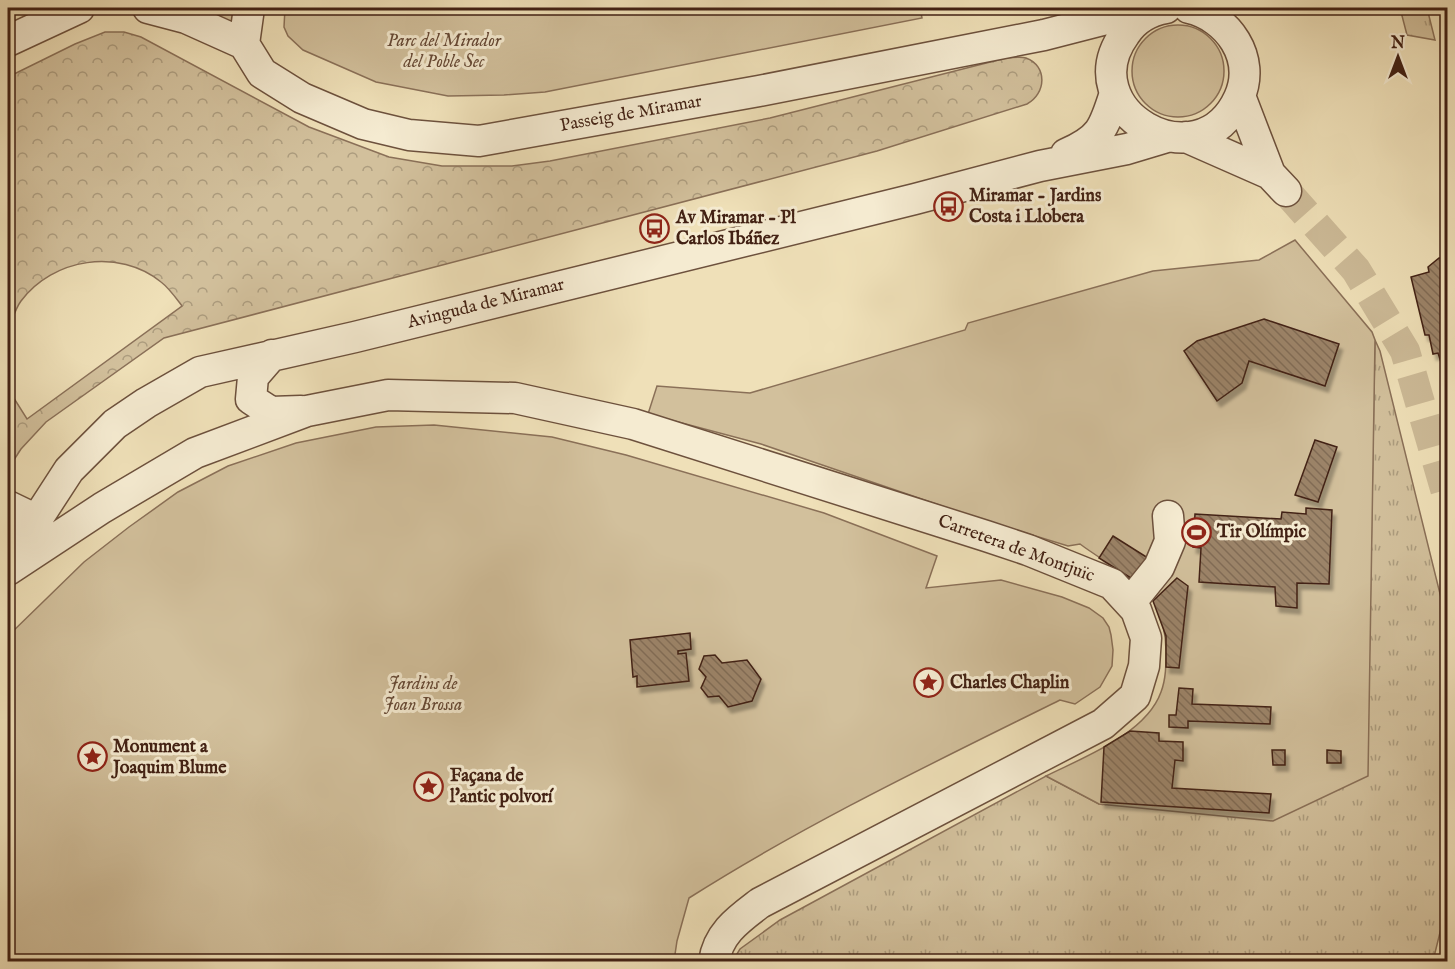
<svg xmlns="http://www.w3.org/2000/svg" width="1455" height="969" viewBox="0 0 1455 969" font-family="'IM FELL English',serif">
<defs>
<pattern id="grass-tufts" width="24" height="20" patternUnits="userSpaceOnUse" patternTransform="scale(1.5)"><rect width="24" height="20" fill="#d2c09c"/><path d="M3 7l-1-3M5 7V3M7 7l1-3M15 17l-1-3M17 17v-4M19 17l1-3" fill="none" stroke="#ac9c7e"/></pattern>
<pattern id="forest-crowns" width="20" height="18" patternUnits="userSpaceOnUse" patternTransform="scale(1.5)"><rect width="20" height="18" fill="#d2c09c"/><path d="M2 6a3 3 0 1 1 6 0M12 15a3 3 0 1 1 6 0" fill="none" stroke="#ac9c7e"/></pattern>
<pattern id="building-back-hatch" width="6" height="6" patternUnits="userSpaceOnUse" patternTransform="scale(1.5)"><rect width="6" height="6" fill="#9c8469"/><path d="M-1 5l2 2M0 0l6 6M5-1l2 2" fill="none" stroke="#816c55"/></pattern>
<filter id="shadow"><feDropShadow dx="3.5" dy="6" stdDeviation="1.5" flood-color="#0004"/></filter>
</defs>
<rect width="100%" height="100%" fill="#efe0b8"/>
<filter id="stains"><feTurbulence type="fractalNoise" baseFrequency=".00333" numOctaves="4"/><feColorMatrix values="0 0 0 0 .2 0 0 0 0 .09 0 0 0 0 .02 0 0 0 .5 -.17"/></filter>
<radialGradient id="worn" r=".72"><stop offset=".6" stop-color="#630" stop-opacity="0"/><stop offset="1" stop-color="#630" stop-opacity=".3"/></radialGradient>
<path fill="url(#grass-tufts)" stroke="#8a7058" stroke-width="1.5" d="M205,8H238L234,21H227Z
M1400,8H1427L1435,40L1407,35Z
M1375,340L1380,351L1447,622L1448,900L1433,961L732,962L740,949L780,920L1046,776L1099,804L1367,776Z"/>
<path fill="url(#forest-crowns)" stroke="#8a7058" stroke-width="1.5" d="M105,32H124L141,37L309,127L389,157L442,166H512L550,161L770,118L1006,58C1012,58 1020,56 1026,58C1048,66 1046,94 1027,104L877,151L164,338L46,422L21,449L8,469V379L10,392L27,419L182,306C176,298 169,288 161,282C119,248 53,258 21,301C15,309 12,321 8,330V77L75,44Z"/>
<path fill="#d2c09c" stroke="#8a7058" stroke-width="1.5" d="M285,8H920L922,18L545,92L504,95L448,96L376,82L303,50L288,36L284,27Z
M1132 71a46 46 0 1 1 92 0a46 46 0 1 1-92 0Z
M1295,240L1372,332L1375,340L1368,776L1273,821L1099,804L1046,776C1084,757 1146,734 1161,692C1166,679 1166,665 1166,651C1166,635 1162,613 1152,599C1133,576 1104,562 1080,544L1068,546L980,519L761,444L648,414L657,386L750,393L965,330L968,323L1153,271L1259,260Z
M434,425L552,437L626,455L824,513L937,556L926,588L1001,580L1062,597L1089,608L1103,618L1109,627L1111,635L1113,650L1112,666L1100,687L1075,704L1060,700C935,762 807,823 689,898L677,941L674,961L8,962V636L84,562L129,527L178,492L228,466L296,443L376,427Z"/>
<path fill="url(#building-back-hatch)" stroke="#422114" stroke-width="1.5" filter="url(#shadow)" d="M1441,8H1448V34Z
M1439,258H1448V384L1438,353L1433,354L1429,335H1425L1411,277L1429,272L1428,267Z
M1439,258H1448V384L1438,353L1433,354L1429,335H1425L1411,277L1429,272L1428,267Z
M1264,319L1339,344L1325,386L1249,361L1242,383L1217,401L1184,351L1197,341Z
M1315,440L1337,447L1318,502L1295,495Z
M1306,508L1332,510L1329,584L1297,583V608L1276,606L1275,587L1199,582L1201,548L1193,547L1195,514L1281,519L1282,512L1306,514Z
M1113,536L1148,558L1134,580L1099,558Z
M1177,578L1188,586L1179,668L1166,667V636L1153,601Z
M690,633L691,649L678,651V654L686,653L689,681L637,687V676L633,677L630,640Z
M715,655L722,663L747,660L761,679L752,701L728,707L719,696L708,697L701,688L706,677L699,669L704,656Z
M1179,688L1193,689L1192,704L1271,707L1270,724L1188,721V728L1169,727V715H1176Z
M1130,731L1159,733V741L1183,742V761L1175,760L1172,788L1271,794L1269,813L1101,802L1104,747Z
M1272,750H1285V765H1273Z
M1327,750L1341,751V763H1327Z"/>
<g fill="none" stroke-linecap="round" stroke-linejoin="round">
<path stroke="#ccba97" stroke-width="30" stroke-dasharray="30 15" stroke-linecap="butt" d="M1286,191L1356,270L1405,351L1448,499"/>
<defs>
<path id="minor" d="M148,8L186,18L244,44L262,73L302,98L363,124L409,135L479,141L759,91L1044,35L1114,17L1145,15
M1166,8C1149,11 1134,20 1125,34C1069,110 1199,186 1239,98C1257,58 1228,17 1189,8
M8,41L79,8
M244,44L249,8
M1240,96L1270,174
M1186,137L1270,174L1286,191
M1066,154C1101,139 1104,128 1115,93
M272,355L253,377L251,399L271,412L301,411
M8,506L35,519
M8,564L69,470L115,424L146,403L200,372L355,337L915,199L1040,166L1127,149L1167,137
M8,570L102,508L195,453L307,411L388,395L515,398L633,424L986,536L1028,550L1112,584L1136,610L1146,638L1144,666L1135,696L1103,724L760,903C739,919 718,933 714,962
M1130,603L1159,567L1170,541L1168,516"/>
</defs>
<use href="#minor" stroke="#6d513d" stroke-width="33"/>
<use href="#minor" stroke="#f5ebd1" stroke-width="30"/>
</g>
<defs>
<symbol id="bus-ring" viewBox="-11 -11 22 22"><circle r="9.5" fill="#f5ebd1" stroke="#8f2418" stroke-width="1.5"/><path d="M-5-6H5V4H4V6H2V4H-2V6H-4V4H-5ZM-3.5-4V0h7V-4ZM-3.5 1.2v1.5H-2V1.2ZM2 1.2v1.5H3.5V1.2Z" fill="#8f2418"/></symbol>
<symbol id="stadium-ring" viewBox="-11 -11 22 22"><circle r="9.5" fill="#f5ebd1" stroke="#8f2418" stroke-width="1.5"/><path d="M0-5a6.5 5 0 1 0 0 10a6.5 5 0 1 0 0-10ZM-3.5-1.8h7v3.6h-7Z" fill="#8f2418"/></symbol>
<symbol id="sight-ring" viewBox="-11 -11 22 22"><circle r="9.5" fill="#f5ebd1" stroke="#8f2418" stroke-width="1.5"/><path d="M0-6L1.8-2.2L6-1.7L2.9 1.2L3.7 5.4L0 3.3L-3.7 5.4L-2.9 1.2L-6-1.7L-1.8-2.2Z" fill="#8f2418"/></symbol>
</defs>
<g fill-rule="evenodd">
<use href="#bus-ring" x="932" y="190" width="33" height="33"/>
<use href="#bus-ring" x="638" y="212" width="33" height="33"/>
<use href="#stadium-ring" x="1180" y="516" width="33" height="33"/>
<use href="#sight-ring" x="912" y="666" width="33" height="33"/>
<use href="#sight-ring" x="76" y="740" width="33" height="33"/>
<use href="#sight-ring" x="412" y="770" width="33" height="33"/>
</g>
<g text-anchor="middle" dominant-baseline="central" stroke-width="6" stroke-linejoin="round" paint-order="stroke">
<g font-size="18" font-style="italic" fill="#664936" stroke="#f5ebd1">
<text x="444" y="41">Parc del Mirador<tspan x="444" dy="21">del Poble Sec</tspan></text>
<text x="423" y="684">Jardins de<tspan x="423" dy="21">Joan Brossa</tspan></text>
</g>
<g font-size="18" fill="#422114" stroke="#f5ebd1">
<text transform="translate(631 114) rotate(-10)">Passeig de Miramar</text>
<text transform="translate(486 304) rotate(-14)">Avinguda de Miramar</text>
<text transform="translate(1016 549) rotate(20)">Carretera de Montjuïc</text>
</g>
<g font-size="18" font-weight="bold" fill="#422114" stroke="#f5ebd1" text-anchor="start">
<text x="969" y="196">Miramar - Jardins<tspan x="969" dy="21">Costa i Llobera</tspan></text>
<text x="676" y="218">Av Miramar - Pl<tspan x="676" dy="21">Carlos Ibáñez</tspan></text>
<text x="1217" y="532">Tir Olímpic</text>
<text x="950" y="683">Charles Chaplin</text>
<text x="113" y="747">Monument a<tspan x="113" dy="21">Joaquim Blume</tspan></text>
<text x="450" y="776">Façana de<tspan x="450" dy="21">l'antic polvorí</tspan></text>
</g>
</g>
<rect width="1455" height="969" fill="none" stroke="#efe0b8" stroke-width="30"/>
<rect x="9" y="9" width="1437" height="951" fill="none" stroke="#422114" stroke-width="3"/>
<rect x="15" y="15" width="1425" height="939" fill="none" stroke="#422114" stroke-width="1.5"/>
<g transform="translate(1398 57)" stroke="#f5ebd1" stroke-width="4.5" paint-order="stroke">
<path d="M0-4.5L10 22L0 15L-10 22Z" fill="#422114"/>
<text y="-9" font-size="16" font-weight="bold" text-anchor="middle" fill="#422114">N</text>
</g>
<rect width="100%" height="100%" filter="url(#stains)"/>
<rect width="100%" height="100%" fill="url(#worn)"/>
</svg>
